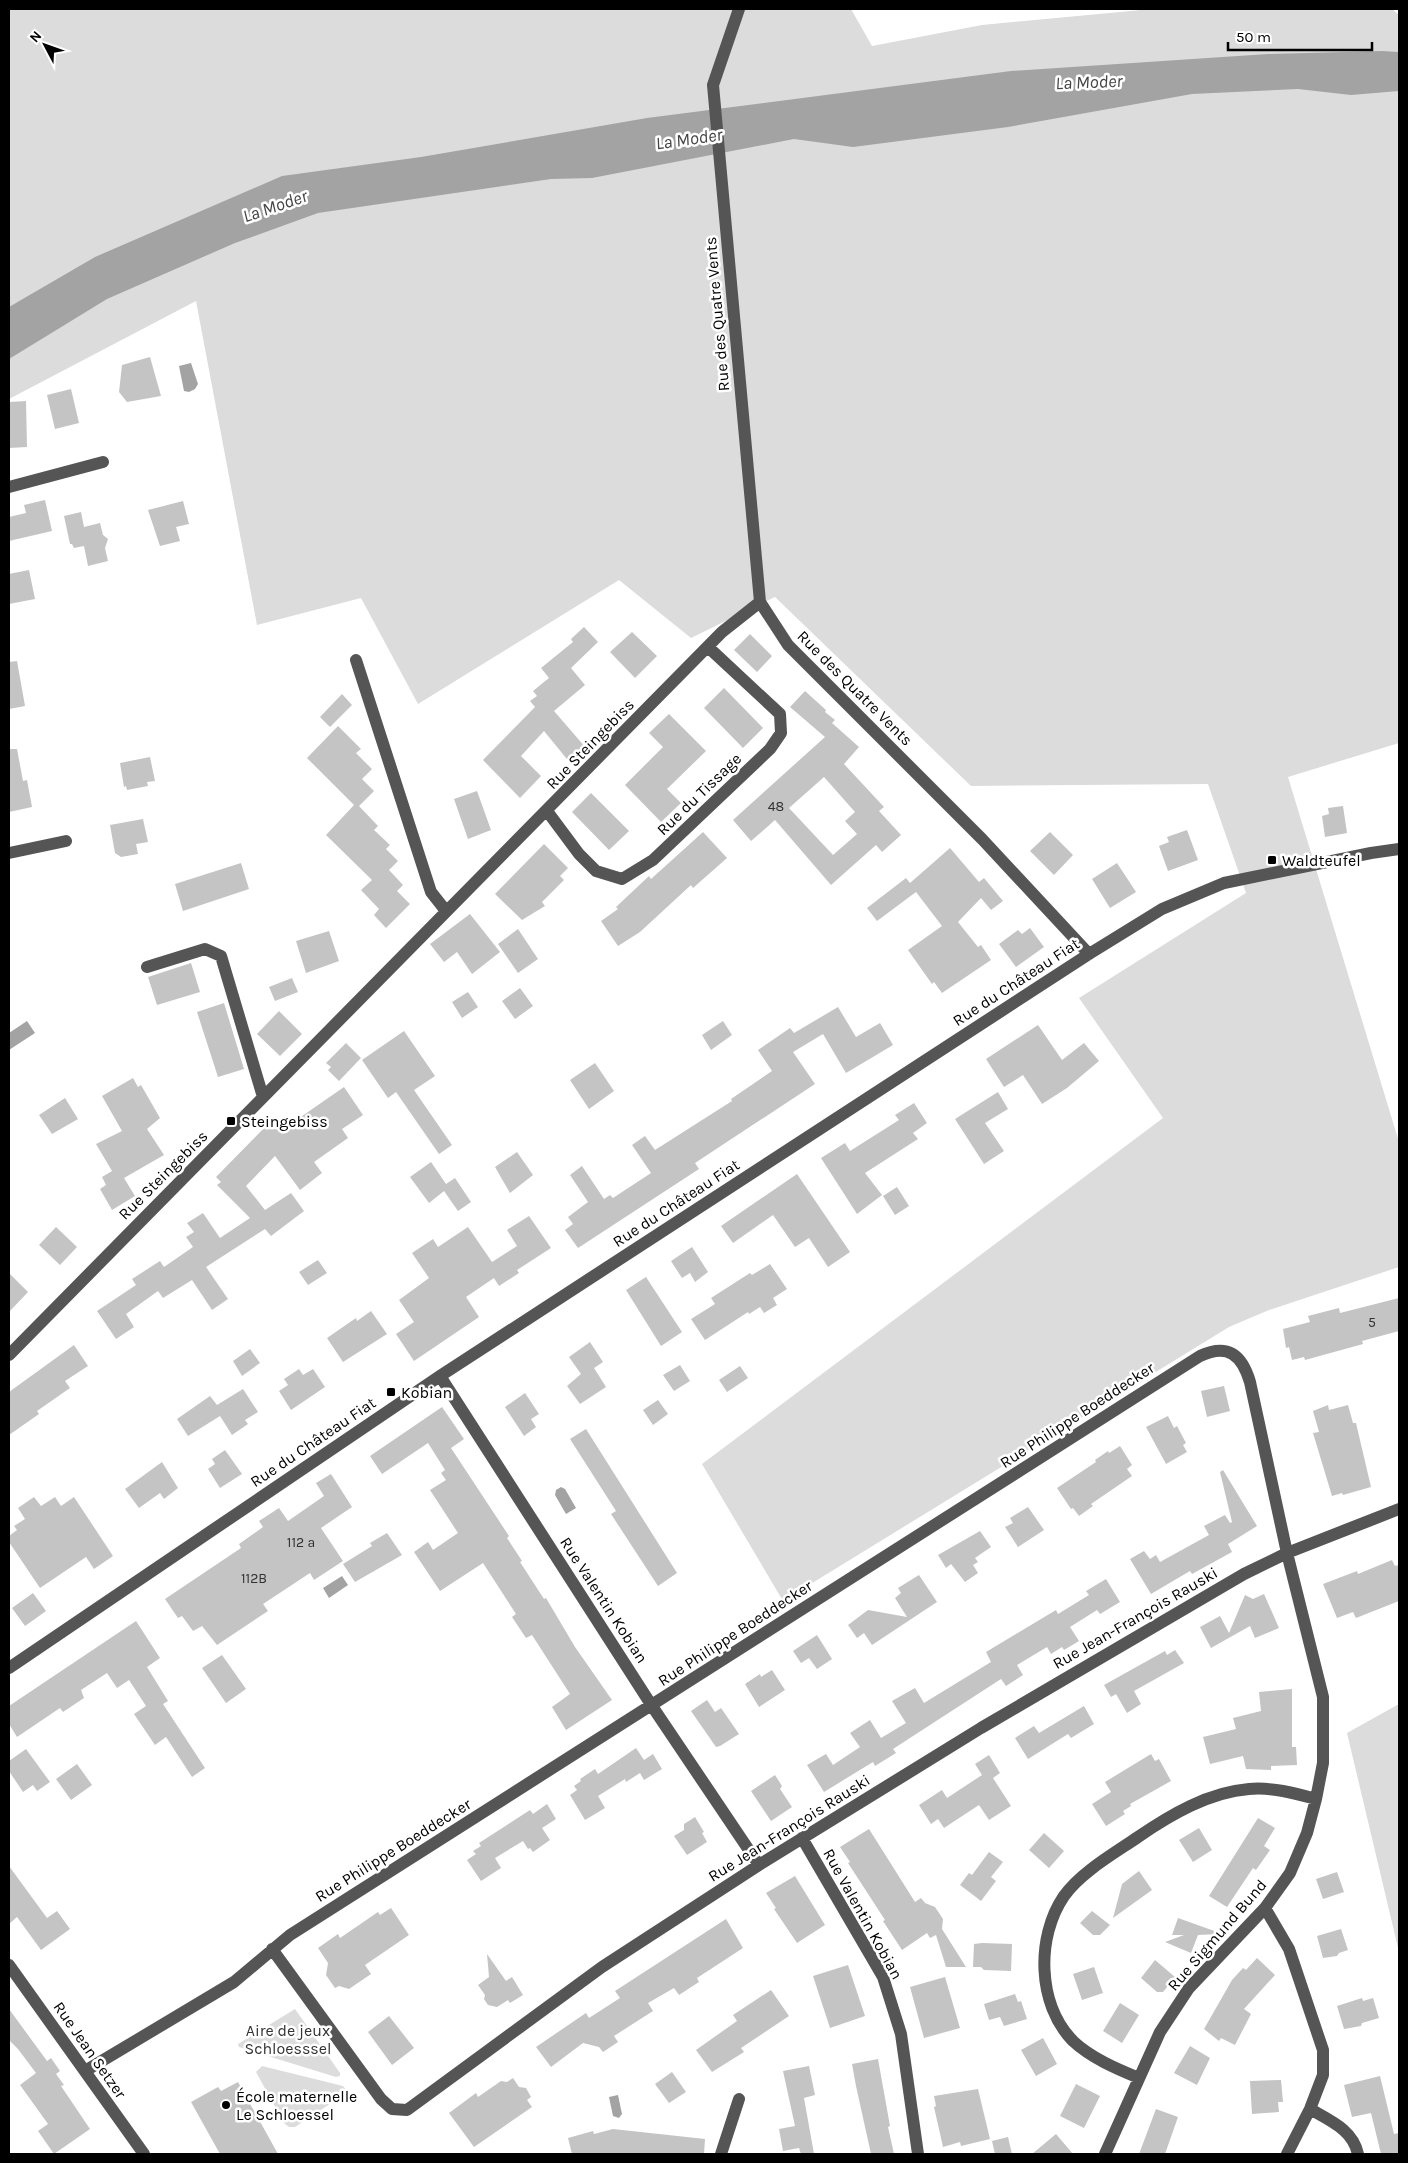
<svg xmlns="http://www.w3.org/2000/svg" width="1408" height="2163" viewBox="0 0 1408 2163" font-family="Karla,sans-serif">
<rect width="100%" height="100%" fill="#fff"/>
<path fill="#dcdcdc" d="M9,9H851L872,46L982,25L1152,9H1392L1399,15V743L1288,777L1399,1142V1267L1269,1310L1229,1327L783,1601L702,1464L1163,1118L1079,998L1246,893L1208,784L971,786L775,597L691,638L619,580L418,704L361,598L257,625L196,301L9,399Z
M1399,1704V1952L1347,1733Z
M295,2009L340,2073V2076L336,2077L239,2047L238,2044Z
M262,2066L343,2086L348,2092L295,2127H289L284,2123L256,2072Z"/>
<path fill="#a3a3a3" d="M1382,51L1399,52V91L1351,95L1298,89L1192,94L1008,127L853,147L794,139L592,178L551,179L318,213L235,243L107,299L9,359V307L95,257L282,176L421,157L647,118L1011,71L1268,54Z
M191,363L198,384L195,389L189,392L184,391L179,366Z
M27,1021L35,1033L9,1050V1033Z
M561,1487L565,1489L576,1508L566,1514L555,1495L556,1490Z
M342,1576L348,1585L329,1598L323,1588Z
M618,2095L622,2114L619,2118L613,2116L609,2097Z"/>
<path fill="#c4c4c4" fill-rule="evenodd" d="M150,357L161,396L127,402L119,392L122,365Z
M71,389L79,423L55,429L47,395Z
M26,401L27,447L9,448V402Z
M45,500L52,531L9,541V517L26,513L24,505Z
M183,501L189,524L176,527L180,541L160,546L148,510Z
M81,512L84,527L100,523L103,535L108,539L105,548L108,561L88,566L84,546L74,548L72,544H70L64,516Z
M29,570L35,599L9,604V574Z
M584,627L598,642L571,668L585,685L554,711L586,748L571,764L544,731L521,756L541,776L520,798L483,760L535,707L530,701L537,696L533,691L549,678L541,668L573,642L571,639Z
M632,632L657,656L635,678L610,652Z
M750,634L772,656L757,672L734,650Z
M17,661L25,706L9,709V662Z
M724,688L763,728L743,748L704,708Z
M805,691L826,710L825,712L835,720L832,723L859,747L844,764L884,807L879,811L901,835L882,852L876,845L831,885L775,820L751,841L733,820L825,737L790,707ZM824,777L855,812L845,821L857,834L833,855L789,808Z
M342,694L352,705L330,727L320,717Z
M669,714L706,751L667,789L681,803L661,822L625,785L663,747L649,733Z
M338,726L361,749L356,753L372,769L362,779L374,791L359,806L378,826L374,830L390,845L386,849L398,861L389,870L403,885L397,891L410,904L386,928L374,915L379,909L361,890L372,880L326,835L354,805L307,758Z
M9,749H17L23,781L27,780L32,807L9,812Z
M150,757L155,781L147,782L148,786L127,790L126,786L124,787L120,763Z
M477,791L491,830L468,839L454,799Z
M591,793L629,831L609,850L572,812Z
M1343,806L1347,833L1325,837L1322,816L1329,814L1328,808Z
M143,819L148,842L136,844L138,854L121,857L115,853L110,825Z
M1187,830L1198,860L1168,871L1159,846L1169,842L1167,837Z
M703,832L727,858L693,888L691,885L640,932L618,946L601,921L618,909L616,907L649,876L651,879Z
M1050,832L1073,855L1054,875L1030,851Z
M544,844L568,868L560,876L564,880L542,902L545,906L522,920L495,894Z
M950,848L979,882L984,878L1003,901L991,910L981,898L958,922L978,947L981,945L991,960L942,993L934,982L932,984L908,950L942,926L916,892L877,921L867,908L906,878L910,883Z
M241,863L249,889L183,911L175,884Z
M1117,863L1136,892L1110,908L1092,879Z
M470,914L500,952L472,974L457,952L444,962L430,944Z
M1030,928L1044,947L1016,967L999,944L1018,930L1022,934Z
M518,929L538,959L518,973L498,944Z
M329,931L339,961L306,973L296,941Z
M191,963L200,992L157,1005L148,977Z
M292,978L298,992L275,1001L269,987Z
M520,988L533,1006L515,1019L502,1001Z
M468,992L478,1007L462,1018L452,1002Z
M224,1003L244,1069L218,1077L197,1012Z
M838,1007L856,1037L880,1023L893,1045L846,1073L823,1034L793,1052L815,1084L695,1163L699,1169L578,1248L565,1230L573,1224L568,1217L588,1202L570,1175L582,1166L604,1199L610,1195L613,1198L651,1173L632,1145L645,1136L655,1150L732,1101L731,1099L772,1071L758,1050L790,1028L794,1033Z
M279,1011L302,1034L280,1056L257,1034Z
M723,1021L732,1035L711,1050L702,1035Z
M1038,1025L1062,1060L1084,1043L1099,1061L1067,1088L1042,1104L1023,1075L1004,1087L986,1059Z
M404,1031L435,1076L414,1090L452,1145L439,1154L396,1092L388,1098L362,1060Z
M346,1043L361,1058L339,1081L328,1070L331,1067L326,1063Z
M595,1063L614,1091L589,1109L570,1080Z
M133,1078L138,1087L141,1085L160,1118L147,1129L164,1155L124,1178L135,1196L112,1210L100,1189L106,1185L102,1177L112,1171L96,1144L122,1131L102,1096Z
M344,1087L363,1115L342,1129L348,1138L314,1162L322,1173L300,1190L275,1156L246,1186L265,1210L291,1193L304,1211L271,1236L265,1229L206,1267L228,1299L212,1310L192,1280L163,1298L158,1291L126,1314L134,1327L116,1339L97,1311L136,1285L132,1279L160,1261L164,1267L193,1247L186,1237L194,1232L187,1223L203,1213L220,1238L250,1218L217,1185L221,1182L216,1177L272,1120L282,1130Z
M998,1092L1008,1109L985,1123L1004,1151L984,1164L955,1119Z
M65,1098L78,1119L52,1134L39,1115Z
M914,1103L927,1123L913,1133L918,1139L865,1173L882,1195L857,1214L821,1158L845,1143L850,1151L899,1120L895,1115Z
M517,1152L533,1175L510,1193L495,1167Z
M431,1162L446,1184L455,1178L471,1202L458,1211L444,1191L429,1203L410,1177Z
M797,1174L850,1252L828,1267L809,1238L795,1247L773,1215L733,1243L721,1226Z
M897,1187L909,1206L895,1215L883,1196Z
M529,1216L551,1248L517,1270L519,1273L499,1286L494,1278L466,1297L479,1317L414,1361L396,1334L414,1322L399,1300L429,1278L412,1253L433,1239L438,1247L468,1227L492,1262L517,1246L507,1230Z
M56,1227L77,1247L60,1265L39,1245Z
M692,1247L708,1272L695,1282L690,1273L682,1278L671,1261Z
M318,1260L327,1273L308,1285L299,1272Z
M770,1264L787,1289L773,1298L777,1305L764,1313L760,1307L749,1314L748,1312L705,1340L691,1319L715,1304L711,1298L750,1273L752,1275Z
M9,1273L28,1292L9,1312Z
M646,1277L682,1332L661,1346L626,1290Z
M1399,1298V1331L1362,1341L1363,1344L1305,1360L1304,1357L1292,1360L1289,1347L1286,1348L1283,1329L1310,1322L1308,1316L1339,1308L1340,1313Z
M371,1311L387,1334L343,1362L327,1338L356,1318L357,1321Z
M590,1342L603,1362L594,1368L606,1387L580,1404L567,1386L581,1374L569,1357Z
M74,1345L88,1366L65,1381L70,1388L37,1411L39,1414L9,1435V1392Z
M250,1349L260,1363L242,1376L233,1361Z
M680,1365L690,1381L674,1391L663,1375Z
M740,1366L748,1378L727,1392L719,1380Z
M299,1369L303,1375L313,1369L325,1387L291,1410L279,1391L288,1385L284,1379Z
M1224,1386L1230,1411L1207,1417L1201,1391Z
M243,1389L258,1412L245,1420L248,1424L232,1435L220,1416L188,1436L177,1419L210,1396L217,1405Z
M525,1393L539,1414L531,1419L536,1427L524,1436L505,1407Z
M658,1400L668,1414L653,1425L643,1410Z
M1328,1405L1329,1410L1348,1405L1353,1423H1356L1371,1487L1343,1495L1342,1493L1332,1496L1313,1433L1319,1432L1313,1411Z
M442,1407L464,1439L451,1448L509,1536L507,1538L522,1561L520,1562L544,1599L546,1598L575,1647L612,1700L566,1730L552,1707L570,1694L532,1635L526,1638L512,1617L516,1614L483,1563L440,1591L414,1552L428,1542L433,1550L458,1533L430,1490L446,1480L441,1473L445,1470L428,1443L382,1474L370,1456Z
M1168,1416L1174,1428L1177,1426L1186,1443L1183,1445L1187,1452L1166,1464L1146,1427Z
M586,1429L677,1573L658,1586L611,1514L616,1511L570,1439Z
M1120,1446L1132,1465L1127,1469L1132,1476L1091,1504L1093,1506L1079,1516L1073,1508L1071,1509L1057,1488L1096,1462L1095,1460L1108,1451L1109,1453Z
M225,1450L242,1474L220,1488L208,1469L215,1464L212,1459Z
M162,1462L178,1488L164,1499L160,1493L139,1508L125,1489Z
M1223,1470L1257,1526L1228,1544L1232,1552L1192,1574L1190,1571L1151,1594L1130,1559L1144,1551L1150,1559L1156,1555L1160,1562L1209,1535L1204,1526L1225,1515L1230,1523L1232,1522L1220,1472Z
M331,1474L352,1507L321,1528L343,1561L314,1580L310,1573L263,1604L268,1611L217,1645L202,1626L193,1631L182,1616L178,1618L165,1599L241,1548L239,1544L263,1527L259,1521L279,1508L288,1521L324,1496L316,1483Z
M34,1497L41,1506L55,1497L61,1506L74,1497L113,1556L94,1569L86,1557L40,1588L9,1542V1536L17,1530L14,1526L25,1519L18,1508Z
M1028,1507L1044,1530L1018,1547L1005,1527L1013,1523L1010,1518Z
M980,1531L991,1547L975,1558L978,1562L973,1565L978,1573L965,1582L951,1564L946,1568L938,1555Z
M387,1533L402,1555L355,1582L343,1564L372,1546L370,1543Z
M1392,1560L1395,1566L1399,1565V1601L1356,1618L1353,1612L1337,1618L1323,1584L1357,1571L1358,1574Z
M919,1575L937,1602L872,1645L864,1633L857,1638L848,1625L868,1610L907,1617L895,1598L901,1593L898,1588Z
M1106,1579L1120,1602L1100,1614L1097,1610L1070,1627L1079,1641L1064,1650L1062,1647L1051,1654L1047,1647L1017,1665L1023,1675L1006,1686L1001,1679L893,1749L896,1753L875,1766L873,1762L824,1792L807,1765L826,1754L833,1765L860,1747L850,1733L870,1720L881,1738L906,1723L892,1701L915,1688L924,1703L991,1662L986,1652L1056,1610L1058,1614L1089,1595L1086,1591Z
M33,1593L46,1611L25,1626L12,1608Z
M1264,1594L1279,1628L1255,1638L1250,1626L1211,1648L1200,1627L1220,1616L1229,1633L1245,1595L1253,1599Z
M136,1621L160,1658L147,1667L168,1701L163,1704L205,1768L192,1777L166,1737L155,1745L134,1714L146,1706L129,1680L117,1688L107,1673L81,1690L84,1698L63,1712L60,1708L17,1737L9,1724V1706Z
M817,1635L832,1659L817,1669L809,1658L801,1663L793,1651Z
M1175,1650L1184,1663L1134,1691L1141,1704L1127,1713L1116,1694L1111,1697L1104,1685L1165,1651L1167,1655Z
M222,1655L246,1689L226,1703L202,1668Z
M772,1670L785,1690L759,1707L745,1684L760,1674L761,1677Z
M1292,1689V1747H1296L1297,1765L1271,1766V1770L1246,1769L1243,1756L1210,1764L1203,1737L1236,1729L1233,1718L1261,1711L1259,1692Z
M707,1700L715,1712L721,1708L739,1734L720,1746L716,1747L691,1711Z
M1084,1706L1094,1724L1071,1738L1068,1734L1028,1759L1015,1738L1034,1726L1039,1733Z
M636,1748L644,1760L653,1754L662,1769L644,1780L640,1773L626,1782L625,1779L598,1796L605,1808L585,1820L570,1795L577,1790L574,1786L581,1781L580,1779L595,1769L598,1774Z
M26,1749L50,1782L37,1791L33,1785L23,1792L9,1771V1761Z
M1151,1754L1155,1761L1159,1759L1171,1781L1130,1804L1131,1806L1123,1811L1125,1814L1106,1826L1092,1804L1111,1792L1105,1782Z
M989,1755L1000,1773L993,1778L1011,1806L989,1820L979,1805L944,1828L938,1819L931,1824L919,1805L942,1790L947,1798L982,1775L975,1764Z
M77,1764L92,1785L71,1800L56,1779Z
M775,1775L782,1786L780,1789L792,1807L771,1821L751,1791Z
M547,1804L556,1819L542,1828L550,1840L533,1852L530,1848L528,1849L523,1841L495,1858L501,1868L481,1881L467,1860L476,1854L473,1851L481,1846L479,1843L530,1810L533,1814Z
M695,1817L704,1832L702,1833L707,1842L687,1855L674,1836L684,1830V1824Z
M1258,1818L1275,1828L1264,1846L1270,1850L1256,1870L1253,1868L1227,1907L1209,1896Z
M1199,1828L1212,1850L1193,1862L1179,1840Z
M869,1829L915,1902L921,1898L925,1903L935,1907L943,1919L942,1929L966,1967H946L936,1935L930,1938L927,1933L902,1950L883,1921L885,1920L848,1863L850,1862L840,1847Z
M1044,1833L1064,1851L1049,1868L1029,1850Z
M989,1852L1003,1862L991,1877L996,1881L981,1901L960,1885L969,1873L972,1875Z
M9,1866L47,1918L57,1911L70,1929L41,1950L17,1917L9,1924Z
M1139,1871L1152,1890L1113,1918L1122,1884Z
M1337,1872L1344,1892L1323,1899L1316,1879Z
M795,1876L825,1925L797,1943L774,1909L776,1908L766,1893Z
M391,1908L409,1935L365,1965L371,1974L349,1989L339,1986L335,1988L326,1975L328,1963L318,1948L338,1934L340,1938L378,1912L380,1915Z
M1092,1911L1110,1925L1100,1935H1093L1080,1923Z
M1178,1918L1220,1933L1219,1934L1198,1935L1191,1953L1165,1942L1184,1935H1172Z
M726,1919L743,1948L697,1978L699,1982L679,1995L674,1988L648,2003L653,2011L614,2036L618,2042L603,2052L599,2047L583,2043L551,2067L536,2047L586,2013L589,2018L620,1998L615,1991Z
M1341,1929L1348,1950L1339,1953L1337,1956L1323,1958L1317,1936Z
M982,1943L1012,1944L1011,1971L984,1970L981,1967H973L974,1944Z
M487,1954L506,1981L512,1977L523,1995L510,2003L508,2000L497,2007L488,2005L484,1999L485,1995L478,1985L489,1977Z
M1257,1958L1275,1975L1244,2009L1251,2014L1235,2045L1221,2038L1219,2041L1204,2029L1232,1980L1243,1968L1246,1970Z
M1155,1960L1175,1977L1163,1992H1157L1141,1978Z
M848,1965L865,2016L830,2028L813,1976Z
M1094,1967L1103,1993L1082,2000L1073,1974Z
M945,1977L960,2028L924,2038L910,1987Z
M771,1990L789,2016L741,2048L744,2052L712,2072L696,2050L737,2021L733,2015Z
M1015,1994L1018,2002L1021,2001L1027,2019L1004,2026L1000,2017L989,2020L984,2004Z
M1362,1998L1363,2001L1373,1998L1379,2018L1362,2023L1361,2026L1344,2029L1337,2006Z
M1120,2003L1139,2015L1122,2043L1103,2031Z
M9,2009L47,2061L51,2058L60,2071L56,2074L64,2085L61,2086L90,2129L54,2154L38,2131L48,2124L20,2085L36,2073L18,2049L9,2040Z
M389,2016L414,2048L392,2065L368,2032Z
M1043,2038L1057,2064L1036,2076L1021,2050Z
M1190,2046L1210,2058L1197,2085L1174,2073Z
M878,2059L890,2126L888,2127L894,2154H871L856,2086L852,2064Z
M809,2066L815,2095L804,2098L814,2154H801L799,2148L783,2151L779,2129L795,2126L783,2071Z
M672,2072L686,2092L669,2103L655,2084Z
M1380,2076L1394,2134L1399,2133V2154H1381L1371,2113L1352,2117L1344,2085Z
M513,2078L519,2087L526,2088L531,2097L527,2100L532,2107L474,2147L449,2113L476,2093L478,2097L501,2081L507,2082Z
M1281,2080L1283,2102H1278L1279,2112L1252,2114L1250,2081Z
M238,2082L278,2154H220L191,2102L218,2087L221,2091Z
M1076,2084L1100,2096L1084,2128L1060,2116Z
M978,2089L990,2139L961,2146L960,2142L943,2147L934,2107L936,2106L934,2096Z
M1156,2109L1178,2117L1165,2154H1139Z
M613,2129L705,2139L704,2154H572L568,2138L593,2131L594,2134Z
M1056,2134L1073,2154H1032Z
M1008,2137L1012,2154H995L992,2141Z"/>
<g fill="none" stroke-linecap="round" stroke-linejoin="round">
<path stroke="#555" stroke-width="12" d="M739,9L713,85L760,602L788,645L982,839L1089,954
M9,487L103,462
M356,660L431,892L446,911
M547,811L579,854L596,871L622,879L653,860L770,749L781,733L780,714L708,647
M9,853L66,841
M147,967L205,949L221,956L263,1097
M9,1355L722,632L760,602
M440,1376L652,1706L759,1865
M9,1668L440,1376L1089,954L1162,909L1224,883L1371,853L1399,849
M802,1838L883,1977L901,2034L918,2154
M1265,1908L1289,1949L1323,2050V2075L1310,2109L1287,2154
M272,1949L381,2099L392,2109L407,2110L602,1967L759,1865L981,1728L1244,1574L1287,1553L1399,1509
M9,1965L144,2154
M85,2071L234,1982L290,1935L1200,1356C1228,1343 1242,1355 1250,1382L1287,1553L1323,1697V1763L1316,1799L1307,1833L1290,1873L1265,1908L1189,1988L1160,2032L1105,2154
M1139,2078C1117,2069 1091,2058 1073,2041C1037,2004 1036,1937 1064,1896C1081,1872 1115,1853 1138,1837C1170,1815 1209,1792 1249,1789C1272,1787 1294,1793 1316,1799
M1310,2109C1331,2121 1353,2130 1358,2154
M721,2154L739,2099"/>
</g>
<g fill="#000" stroke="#fff" stroke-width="2">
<rect x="1267" y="855" width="10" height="10" rx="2.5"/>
<rect x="226" y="1116" width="10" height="10" rx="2.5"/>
<rect x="386" y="1387" width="10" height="10" rx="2.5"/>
<circle cx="226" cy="2105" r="5"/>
</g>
<g text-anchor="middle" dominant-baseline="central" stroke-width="5" stroke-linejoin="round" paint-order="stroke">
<g font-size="14" fill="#313131">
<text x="776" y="806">48</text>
<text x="1372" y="1322">5</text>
<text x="301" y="1542">112 a</text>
<text x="254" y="1578">112B</text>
</g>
<g font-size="16" fill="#000" stroke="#fff">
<text transform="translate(717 314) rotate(-95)">Rue des Quatre Vents</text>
<text transform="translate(855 688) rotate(45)">Rue des Quatre Vents</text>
<text transform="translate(590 744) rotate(-46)">Rue Steingebiss</text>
<text transform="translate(699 794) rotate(-44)">Rue du Tissage</text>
<text transform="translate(1016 982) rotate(-33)">Rue du Château Fiat</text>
<text transform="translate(163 1175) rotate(-45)">Rue Steingebiss</text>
<text transform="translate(676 1203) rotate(-33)">Rue du Château Fiat</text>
<text transform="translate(1077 1415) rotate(-33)">Rue Philippe Boeddecker</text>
<text transform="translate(313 1442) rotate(-34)">Rue du Château Fiat</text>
<text transform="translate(604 1600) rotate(57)">Rue Valentin Kobian</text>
<text transform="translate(1135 1618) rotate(-30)">Rue Jean-François Rauski</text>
<text transform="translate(735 1633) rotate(-33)">Rue Philippe Boeddecker</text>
<text transform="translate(789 1828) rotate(-32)">Rue Jean-François Rauski</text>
<text transform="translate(393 1850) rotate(-32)">Rue Philippe Boeddecker</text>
<text transform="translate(863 1914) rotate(61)">Rue Valentin Kobian</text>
<text transform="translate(1217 1935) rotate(-49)">Rue Sigmund Bund</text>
<text transform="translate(90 2050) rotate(55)">Rue Jean Setzer</text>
</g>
<g font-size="16" fill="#000" stroke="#fff" text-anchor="start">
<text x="1282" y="860">Waldteufel</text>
<text x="241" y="1121">Steingebiss</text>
<text x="401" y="1392">Kobian</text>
<text x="236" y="2096">École maternelle<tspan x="236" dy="18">Le Schloessel</tspan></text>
</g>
<g font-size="16" fill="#333" stroke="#fff">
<text x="288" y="2030">Aire de jeux<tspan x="288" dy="18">Schloesssel</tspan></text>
</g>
<g font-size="18" font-style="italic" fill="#444" stroke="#fff">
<text transform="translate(1089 82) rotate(-2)">La Moder</text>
<text transform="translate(689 139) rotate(-8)">La Moder</text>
<text transform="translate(275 206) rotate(-19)">La Moder</text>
</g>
</g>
<rect width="1408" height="2163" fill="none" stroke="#000000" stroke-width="20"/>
<g transform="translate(45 45) rotate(311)" stroke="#ffffff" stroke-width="4" paint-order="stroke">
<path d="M0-4L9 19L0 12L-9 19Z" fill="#000000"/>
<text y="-8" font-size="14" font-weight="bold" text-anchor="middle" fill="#000000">N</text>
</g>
<path d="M1228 42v8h144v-8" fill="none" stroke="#000000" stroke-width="2.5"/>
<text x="1236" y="42" font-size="15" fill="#000000" stroke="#ffffff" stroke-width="4" paint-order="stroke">50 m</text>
</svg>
